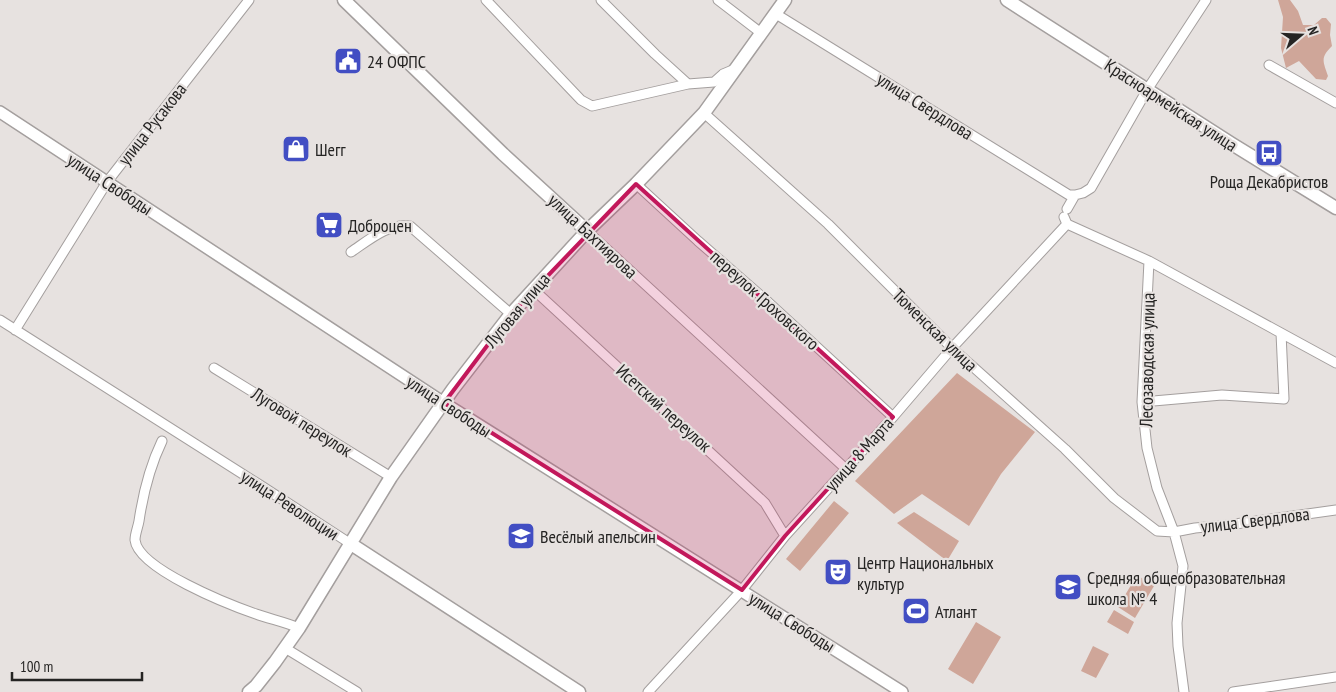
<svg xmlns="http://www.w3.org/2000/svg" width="1336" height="692" viewBox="0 0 1336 692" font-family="'PT Sans Narrow',sans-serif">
<rect width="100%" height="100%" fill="#e7e2e0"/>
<path fill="#cfa699" d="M1278,0H1290L1298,11L1303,25H1314L1322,18H1326L1331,24L1330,35L1332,46C1320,58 1323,61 1328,76L1326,80L1316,79L1299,61L1286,68L1281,48L1283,17Z
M957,373L1035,432L1001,474L969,526L922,494L894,514L855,481Z
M834,501L849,513L800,571L786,559Z
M914,512L959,541L947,561L897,523Z
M1137,575L1154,586L1135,618L1118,607Z
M1114,610L1134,622L1128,634L1107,622Z
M976,622L1001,637L973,684L948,669Z
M1093,646L1109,654L1096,678L1081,671Z"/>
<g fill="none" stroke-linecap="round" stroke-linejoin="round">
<defs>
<path id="minor" d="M486,0L581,100L592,106L688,84
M601,0L655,54L688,84L714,82L723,74L735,69
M718,0L761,33
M776,14L1069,195H1075
M1269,65L1336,103
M704,113L828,224L952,348L1065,449L1114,498L1157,531L1174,532L1195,528L1228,525L1336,510
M636,184L698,241L768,302L893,417
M1067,209L1075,195L1083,193L1091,188L1147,90L1206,0
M1067,224L1149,261L1336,363
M587,231L846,469
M351,252C369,240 388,223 410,226L511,314
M1149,261L1142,402L1147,448L1157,488L1174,532L1183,566L1177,623L1178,646L1184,692
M533,289L765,503L785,536
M0,320L260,485L351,544
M15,330L107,182L249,0
M214,368L391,477
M1142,402L1222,395L1284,399L1281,333
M162,441C150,466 143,494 139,521C138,527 135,534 135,540C138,569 230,605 256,614C270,619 285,622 299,628
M285,648L357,692
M648,692L742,590L785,536L893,417L952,348L1067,224L1064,217
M1233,692L1336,677"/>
<path id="tertiary" d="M0,112L444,403L902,692"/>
<path id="secondary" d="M344,0L503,154L587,231
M1007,0L1232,144L1336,208
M351,544L579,692
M249,692L256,686L275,662L299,628L391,477L453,389L511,314L587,231L636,184L704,113L785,0"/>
</defs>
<use href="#minor" stroke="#a49f9e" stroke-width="11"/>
<use href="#tertiary" stroke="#a49f9e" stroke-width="14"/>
<use href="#secondary" stroke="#a49f9e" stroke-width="15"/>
<use href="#minor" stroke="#fff" stroke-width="9"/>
<use href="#tertiary" stroke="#fff" stroke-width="11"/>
<use href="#secondary" stroke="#fff" stroke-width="12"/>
</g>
<path fill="#c2185b" fill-opacity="0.2" stroke="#c2185b" stroke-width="4" stroke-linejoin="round" d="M636,184L893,417L785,536L742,590L444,403L511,314Z"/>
<defs>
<symbol id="civic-square" viewBox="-11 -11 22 22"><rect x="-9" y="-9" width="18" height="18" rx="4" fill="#424ec3" stroke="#e7e2e0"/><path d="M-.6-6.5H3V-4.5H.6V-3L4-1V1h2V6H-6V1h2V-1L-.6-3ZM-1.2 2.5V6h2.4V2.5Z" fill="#fff"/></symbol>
<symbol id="shop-square" viewBox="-11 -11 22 22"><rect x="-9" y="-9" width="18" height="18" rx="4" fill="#424ec3" stroke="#e7e2e0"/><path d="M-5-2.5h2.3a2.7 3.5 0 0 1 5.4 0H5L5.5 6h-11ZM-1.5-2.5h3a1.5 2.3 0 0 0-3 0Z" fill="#fff"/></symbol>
<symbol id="bus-square" viewBox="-11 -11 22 22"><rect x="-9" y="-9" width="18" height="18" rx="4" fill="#424ec3" stroke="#e7e2e0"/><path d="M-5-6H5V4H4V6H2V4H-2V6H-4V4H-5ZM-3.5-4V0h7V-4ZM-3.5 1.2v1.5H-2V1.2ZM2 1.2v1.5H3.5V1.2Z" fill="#fff"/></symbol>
<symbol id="supermarket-square" viewBox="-11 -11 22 22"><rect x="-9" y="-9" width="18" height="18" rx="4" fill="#424ec3" stroke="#e7e2e0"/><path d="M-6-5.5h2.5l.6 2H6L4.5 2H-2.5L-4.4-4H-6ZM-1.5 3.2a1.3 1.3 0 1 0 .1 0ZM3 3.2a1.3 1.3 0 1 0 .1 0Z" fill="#fff"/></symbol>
<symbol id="school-square" viewBox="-11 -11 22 22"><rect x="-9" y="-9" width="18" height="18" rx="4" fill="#424ec3" stroke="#e7e2e0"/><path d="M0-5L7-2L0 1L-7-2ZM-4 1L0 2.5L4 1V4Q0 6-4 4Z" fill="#fff"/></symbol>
<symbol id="theatre-square" viewBox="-11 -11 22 22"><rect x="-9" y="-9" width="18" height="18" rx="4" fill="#424ec3" stroke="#e7e2e0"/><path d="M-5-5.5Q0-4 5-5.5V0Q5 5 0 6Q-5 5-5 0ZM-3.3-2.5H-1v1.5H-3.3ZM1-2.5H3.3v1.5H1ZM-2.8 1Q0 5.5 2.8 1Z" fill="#fff"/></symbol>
<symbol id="stadium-square" viewBox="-11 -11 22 22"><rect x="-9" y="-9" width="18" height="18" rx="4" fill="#424ec3" stroke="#e7e2e0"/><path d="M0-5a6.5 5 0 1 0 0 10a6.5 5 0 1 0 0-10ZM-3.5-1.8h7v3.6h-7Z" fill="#fff"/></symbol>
</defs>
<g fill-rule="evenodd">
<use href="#civic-square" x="332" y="45" width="32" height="32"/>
<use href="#shop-square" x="280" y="133" width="32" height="32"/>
<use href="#bus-square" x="1253" y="137" width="32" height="32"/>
<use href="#supermarket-square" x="313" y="209" width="32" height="32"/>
<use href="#school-square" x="505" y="520" width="32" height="32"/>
<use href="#theatre-square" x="822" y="556" width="32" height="32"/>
<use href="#school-square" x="1052" y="571" width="32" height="32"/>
<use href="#stadium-square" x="900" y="595" width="32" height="32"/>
</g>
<g text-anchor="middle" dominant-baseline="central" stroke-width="4.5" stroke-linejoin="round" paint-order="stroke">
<g font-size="18" fill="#252423" stroke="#e7e2e0" text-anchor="start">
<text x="367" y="61">24 ОФПС</text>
<text x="315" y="149">Шегг</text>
<text x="1269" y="181" text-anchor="middle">Роща Декабристов</text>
<text x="348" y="225">Доброцен</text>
<text x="540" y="536">Весёлый апельсин</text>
<text x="857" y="562">Центр Национальных<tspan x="857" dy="21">культур</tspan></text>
<text x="1087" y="577">Средняя общеобразовательная<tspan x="1087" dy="21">школа № 4</tspan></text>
<text x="935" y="611">Атлант</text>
</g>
<g font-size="18" fill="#252423" stroke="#e7e2e0">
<text transform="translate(1171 105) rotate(33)">Красноармейская улица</text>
<text transform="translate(925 106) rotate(32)">улица Свердлова</text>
<text transform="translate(152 124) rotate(-52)">улица Русакова</text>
<text transform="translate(110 184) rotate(33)">улица Свободы</text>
<text transform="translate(593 236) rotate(43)">улица Бахтиярова</text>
<text transform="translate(765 300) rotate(42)">переулок Гроховского</text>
<text transform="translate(517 310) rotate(-50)">Луговая улица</text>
<text transform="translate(935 330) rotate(44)">Тюменская улица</text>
<text transform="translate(1147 360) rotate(-89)">Лесозаводская улица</text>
<text transform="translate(449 406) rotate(33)">улица Свободы</text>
<text transform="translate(664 408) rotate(42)">Исетский переулок</text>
<text transform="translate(302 422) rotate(32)">Луговой переулок</text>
<text transform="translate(859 454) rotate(-48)">улица 8 Марта</text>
<text transform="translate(290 505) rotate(33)">улица Революции</text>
<text transform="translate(1255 520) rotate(-7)">улица Свердлова</text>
<text transform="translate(792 622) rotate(32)">улица Свободы</text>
</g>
</g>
<g transform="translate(1301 35) rotate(71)" stroke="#e7e2e0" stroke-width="4" paint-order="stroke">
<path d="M0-4L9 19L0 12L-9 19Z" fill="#252423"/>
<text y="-8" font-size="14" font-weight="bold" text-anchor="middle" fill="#252423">N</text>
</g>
<path d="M12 672v8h130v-8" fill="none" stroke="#252423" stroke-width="2.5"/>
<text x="20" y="672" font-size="15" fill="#252423" stroke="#e7e2e0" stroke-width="4" paint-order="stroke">100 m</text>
</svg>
